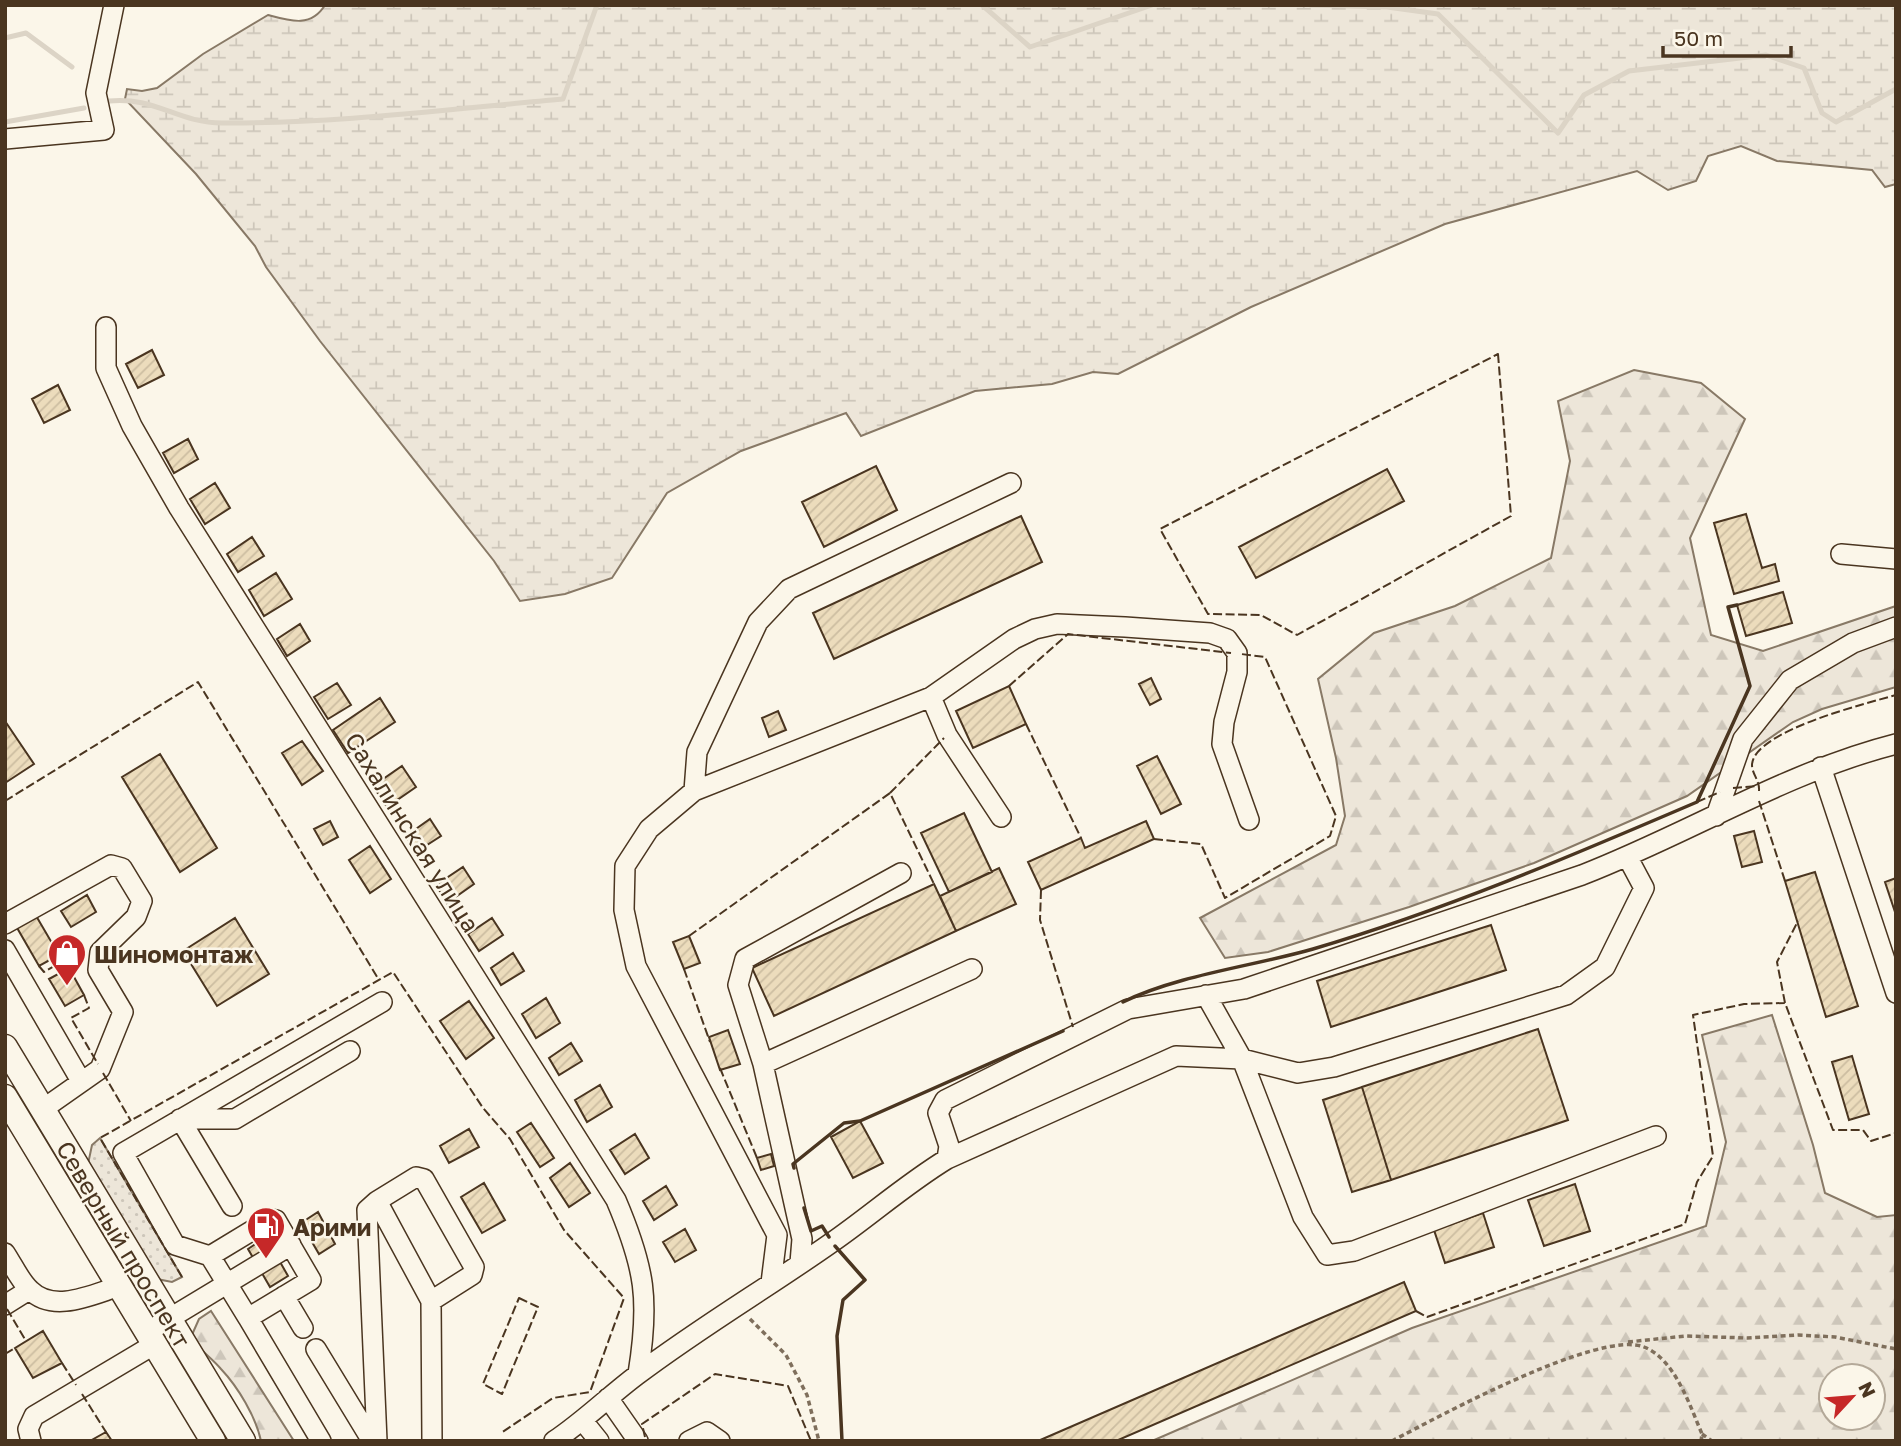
<svg xmlns="http://www.w3.org/2000/svg" width="1901" height="1446" viewBox="0 0 1901 1446" font-family="'Golos Text',sans-serif">
<defs>
<pattern id="grass-dots" width="8" height="8" patternUnits="userSpaceOnUse" patternTransform="scale(1.75)"><rect width="8" height="8" fill="#ede6d9"/><path d="M2 2h.1M6 6h.1" fill="none" stroke="#cdc6ba" stroke-width="1.8" stroke-linecap="round"/></pattern>
<pattern id="forest-firs" width="22" height="20" patternUnits="userSpaceOnUse" patternTransform="scale(1.75)"><rect width="22" height="20" fill="#ede6d9"/><path d="M5 1l3.5 6h-7zM16 11l3.5 6h-7z" fill="#cdc6ba"/></pattern>
<pattern id="wetland-marsh" width="20" height="14" patternUnits="userSpaceOnUse" patternTransform="scale(1.75)"><rect width="20" height="14" fill="#ede6d9"/><path d="M1 5h8M5 5V1M11 12h8M15 12V8" fill="none" stroke="#cdc6ba"/></pattern>
<pattern id="building-hatch" width="6" height="6" patternUnits="userSpaceOnUse" patternTransform="scale(1.75)"><rect width="6" height="6" fill="#ecdcbc"/><path d="M-1 1l2-2M0 6l6-6M5 7l2-2" fill="none" stroke="#ccbda1"/></pattern>
</defs>
<rect width="100%" height="100%" fill="#fbf6e9"/>
<path fill="url(#grass-dots)" stroke="#887966" stroke-width="2" d="M100,1138L182,1277L172,1282L157,1279L88,1164L92,1145Z"/>
<path fill="url(#forest-firs)" stroke="#887966" stroke-width="2" fill-rule="evenodd" d="M1634,370L1701,383L1745,419L1690,538L1711,635L1763,651L1896,606V687L1822,709L1793,722L1687,796L1534,863L1409,907L1268,952L1225,958L1200,918L1336,845L1345,816L1336,758L1318,679L1374,633L1455,606L1551,558L1570,461L1558,401Z
M1772,1015L1813,1145L1825,1193L1877,1217L1896,1215V1441H1152L1412,1328L1706,1226L1726,1142L1702,1035ZM1831,1376H1873V1418H1831Z
M211,1311L294,1441H261C256,1417 238,1387 221,1369C211,1357 200,1351 191,1337L199,1319Z"/>
<path fill="url(#wetland-marsh)" stroke="#887966" stroke-width="2" d="M325,5H1896V184L1885,187L1872,170L1777,161L1741,146L1708,156L1696,181L1668,190L1637,171L1445,224L1251,307L1118,374L1093,372L1052,384L975,391L861,436L846,413L741,451L667,493L612,578L565,594L520,601L494,561L320,341L266,267L255,246L196,174L125,99L127,89L142,91L157,88L203,54L268,15C290,21 311,28 325,5Z"/>
<g fill="none" stroke-linecap="round" stroke-linejoin="round">
<path stroke="#dcd4c6" stroke-width="5" d="M982,5L1030,47L1152,5
M1310,5L1387,7L1438,14L1558,133L1584,95L1629,71L1766,55L1804,68L1822,113L1836,122L1896,89
M5,38L26,33L72,67
M109,101C154,96 178,123 222,123C336,124 450,109 563,99L597,5
M5,122L84,108"/>
</g>
<path fill="url(#building-hatch)" stroke="#4a3520" stroke-width="2" d="M152,350L164,375L138,388L126,364Z
M58,385L70,410L44,423L32,399Z
M188,439L198,459L174,473L163,453Z
M876,466L897,510L824,547L802,502Z
M1387,469L1404,501L1256,578L1239,547Z
M215,483L230,508L205,524L190,499Z
M1746,514L1762,568L1775,564L1779,581L1734,594L1714,523Z
M1021,516L1042,562L834,659L813,613Z
M252,537L264,556L238,572L227,554Z
M276,573L292,599L264,616L249,590Z
M1783,592L1792,623L1746,636L1737,605Z
M300,624L310,641L287,656L277,639Z
M1151,678L1161,699L1150,705L1139,684Z
M337,683L351,705L328,719L314,697Z
M1009,686L1026,724L973,748L956,711Z
M380,698L395,722L348,753L333,730Z
M778,711L786,730L769,737L762,718Z
M5,721L34,764L5,783Z
M302,741L323,771L302,785L282,753Z
M160,754L217,848L180,872L122,777Z
M1157,756L1181,804L1161,814L1137,766Z
M402,766L416,787L387,807L373,786Z
M964,813L992,872L949,892L921,833Z
M430,819L441,836L416,852L406,836Z
M330,821L338,837L323,845L314,829Z
M1146,821L1154,839L1041,890L1028,862L1081,838L1085,848Z
M1754,831L1762,862L1742,867L1734,836Z
M370,846L391,879L370,893L349,860Z
M463,867L474,884L447,903L436,885Z
M999,868L1016,904L956,931L940,896Z
M1815,872L1858,1006L1826,1017L1785,881Z
M1896,878V915L1885,882Z
M934,884L956,931L774,1016L752,968Z
M87,895L96,912L71,927L61,911Z
M35,914L59,955L39,966L16,926Z
M235,918L269,974L217,1006L183,951Z
M492,918L503,935L479,951L468,934Z
M1491,925L1506,970L1331,1027L1317,981Z
M689,936L700,963L684,969L673,942Z
M513,953L524,971L501,985L491,968Z
M69,968L84,995L65,1006L49,979Z
M546,998L560,1023L536,1038L522,1014Z
M469,1001L494,1038L466,1059L440,1021Z
M1538,1029L1568,1120L1391,1180L1362,1087Z
M728,1030L740,1064L720,1070L709,1037Z
M571,1043L582,1061L559,1075L549,1058Z
M1852,1056L1869,1114L1849,1120L1832,1062Z
M600,1085L612,1107L587,1122L575,1100Z
M1362,1087L1391,1180L1352,1192L1323,1100Z
M860,1121L883,1163L853,1178L831,1137Z
M531,1123L554,1158L540,1167L517,1132Z
M469,1129L479,1147L449,1163L440,1146Z
M635,1134L649,1158L625,1174L610,1150Z
M771,1154L774,1166L761,1170L757,1158Z
M570,1163L590,1193L569,1207L550,1178Z
M484,1183L505,1220L482,1233L461,1197Z
M1575,1184L1590,1231L1544,1246L1528,1200Z
M666,1186L677,1205L654,1220L643,1201Z
M318,1212L335,1244L319,1254L301,1223Z
M1483,1213L1494,1247L1445,1263L1434,1230Z
M685,1229L696,1250L675,1262L663,1242Z
M266,1237L288,1276L270,1287L248,1249Z
M1404,1282L1416,1311L1116,1441H1038Z
M43,1331L62,1363L33,1378L15,1348Z
M106,1432L112,1441H90Z"/>
<g fill="none" stroke-linecap="round" stroke-linejoin="round">
<defs>
<path id="minor" d="M5,139L104,130L96,93L114,5
M106,327V368L132,426L179,508L616,1200C645,1268 650,1300 638,1374
M1841,554L1896,559
M931,697L947,735L1001,817
M1821,767L1896,993
M694,791L931,697L1014,639L1035,629L1057,624L1125,627L1210,633L1227,639L1237,653V672L1224,722L1222,744L1249,820
M1716,816L1743,739L1790,680L1853,643L1896,627
M5,924L111,865L122,868L142,901L136,917L100,952L98,970L123,1012L100,1069L43,1109
M5,950L81,1081
M1206,995L1242,1059L1303,1217L1327,1255L1354,1251L1656,1136
M763,1064L972,969
M947,1159L1176,1056L1242,1059L1298,1073L1334,1067L1566,995L1605,967L1644,888L1628,858
M377,1201L416,1177L424,1179L474,1267L472,1275L431,1301
M232,1206L180,1119H235L350,1051
M271,1219L276,1220L311,1280L248,1318L210,1256Z
M5,1253C13,1265 20,1281 30,1290C54,1314 93,1294 120,1286
M210,1256L175,1245L123,1153L382,1002
M800,1263L802,1239L763,1064L738,985L745,959L901,873
M771,1283L777,1235L636,966L624,910L625,866L649,829L694,791L697,752L758,622L789,589L1011,483
M284,1296L303,1328
M5,1305L29,1290
M248,1318L321,1441
M157,1326L291,1245
M316,1349L372,1441
M608,1398L638,1441
M583,1421L599,1441
M31,1441L28,1429L34,1416L155,1344
M377,1441L367,1210L377,1201L431,1301L432,1441
M554,1441C584,1421 609,1396 637,1375C699,1328 767,1288 831,1243C870,1216 906,1184 947,1159L949,1146L938,1113L945,1100L1128,1009L1244,989L1582,875C1688,834 1786,772 1896,744
M689,1441L707,1432L720,1441"/>
<path id="major" d="M5,1047L243,1441
M5,1097L213,1441"/>
</defs>
<use href="#minor" stroke="#4a3520" stroke-width="22"/>
<use href="#major" stroke="#4a3520" stroke-width="27"/>
<path stroke="#7f6f5c" stroke-width="3.5" stroke-dasharray="5 3.5" stroke-linecap="butt" d="M750,1319L786,1355L807,1395L819,1441
M1628,1342L1686,1336L1747,1338L1798,1335L1835,1337L1896,1349
M1702,1434L1712,1441
M1392,1441C1438,1417 1599,1329 1644,1347C1675,1359 1690,1406 1702,1434L1701,1441"/>
<use href="#minor" stroke="#fbf6e9" stroke-width="19"/>
<use href="#major" stroke="#fbf6e9" stroke-width="24"/>
<path stroke="#4a3520" stroke-width="2" stroke-dasharray="9 3.5" stroke-linecap="butt" d="M1498,354L1511,516L1297,635L1261,615L1208,614L1160,529Z
M1009,686L1068,634L1231,653
M1026,724L1081,838
M1733,788L1759,786
M1759,791C1760,781 1752,774 1752,765C1753,731 1868,703 1896,695
M890,793L944,738
M5,801L198,682L379,980
M1759,801L1785,881
M1697,802L1720,792
M1154,839L1201,844L1225,898L1330,836L1336,816L1265,657L1241,654
M1041,890L1040,920L1073,1027
M689,936L890,793L934,884
M39,966L44,972L63,961L69,968
M684,969L710,1042
M84,995L89,1008L71,1018L98,1064
M1785,1003L1777,962L1798,921
M720,1068L757,1158
M103,1073L131,1121
M182,1277L100,1138L393,972L483,1108L510,1139L564,1230L624,1298L590,1392L553,1398L501,1433
M519,1298L538,1307L502,1394L483,1384Z
M7,1309L26,1341
M1416,1311L1427,1317L1685,1224L1697,1182L1713,1156L1693,1015L1744,1004L1785,1003L1833,1130H1863L1871,1141L1896,1133
M5,1354L15,1348
M62,1363L76,1385
M82,1394L106,1432
M645,1437L642,1424L715,1374L788,1386L811,1441"/>
<path stroke="#4a3520" stroke-width="3.5" d="M1123,1002C1178,975 1254,966 1313,949C1445,910 1571,856 1697,802L1750,686L1728,607L1737,605
M794,1168L793,1164L844,1123L860,1121L1063,1031
M804,1208L811,1231L822,1226L829,1237
M835,1246L865,1280L843,1300L837,1336L842,1441"/>
</g>
<defs>
<symbol id="shop-pin" viewBox="-11 -11 22 30"><path d="M0 17L-7.5 6A9.5 9.5 0 1 1 7.5 6Z" fill="#c62828" stroke="#fbf6e9"/><path d="M-5-2.5h2.3a2.7 3.5 0 0 1 5.4 0H5L5.5 6h-11ZM-1.5-2.5h3a1.5 2.3 0 0 0-3 0Z" fill="#fff"/></symbol>
<symbol id="fuel-pin" viewBox="-11 -11 22 30"><path d="M0 17L-7.5 6A9.5 9.5 0 1 1 7.5 6Z" fill="#c62828" stroke="#fbf6e9"/><path d="M-5.5-6h7V0h2V4h1.3V-2.5L3-4.5l.8-.8L6-3V5H2.5V1h-1V6h-7ZM-4.2-4.7v3.2H.2V-4.7Z" fill="#fff"/></symbol>
</defs>
<g fill-rule="evenodd">
<use href="#shop-pin" x="45" y="931" width="44" height="60"/>
<use href="#fuel-pin" x="244" y="1204" width="44" height="60"/>
</g>
<g text-anchor="middle" dominant-baseline="central" stroke-width="5" stroke-linejoin="round" paint-order="stroke">
<g font-size="24" fill="#4a3520" stroke="#fbf6e9">
<text transform="translate(413 832) rotate(58)">Сахалинская улица</text>
<text transform="translate(124 1244) rotate(59)">Северный проспект</text>
</g>
<g font-size="24" font-weight="bold" fill="#4a3520" stroke="#fbf6e9" text-anchor="start">
<text x="94" y="953">Шиномонтаж</text>
<text x="293" y="1226">Арими</text>
</g>
</g>
<rect width="1901" height="1446" fill="none" stroke="#4a3520" stroke-width="14"/>
<g transform="translate(1852 1397) rotate(64)"><circle r="33" fill="#fbf6e9" stroke="#b4a999" stroke-width="2"/>
<path d="M0-5L12 26L0 18L-12 26Z" fill="#c62828"/>
<text y="-10" font-size="19" font-weight="bold" text-anchor="middle" fill="#4a3520">N</text>
</g>
<path d="M1663 46v10h128v-10" fill="none" stroke="#4a3520" stroke-width="3.5"/>
<text x="1674" y="46" font-size="21" fill="#4a3520" stroke="#fbf6e9" stroke-width="5" paint-order="stroke">50 m</text>
</svg>
